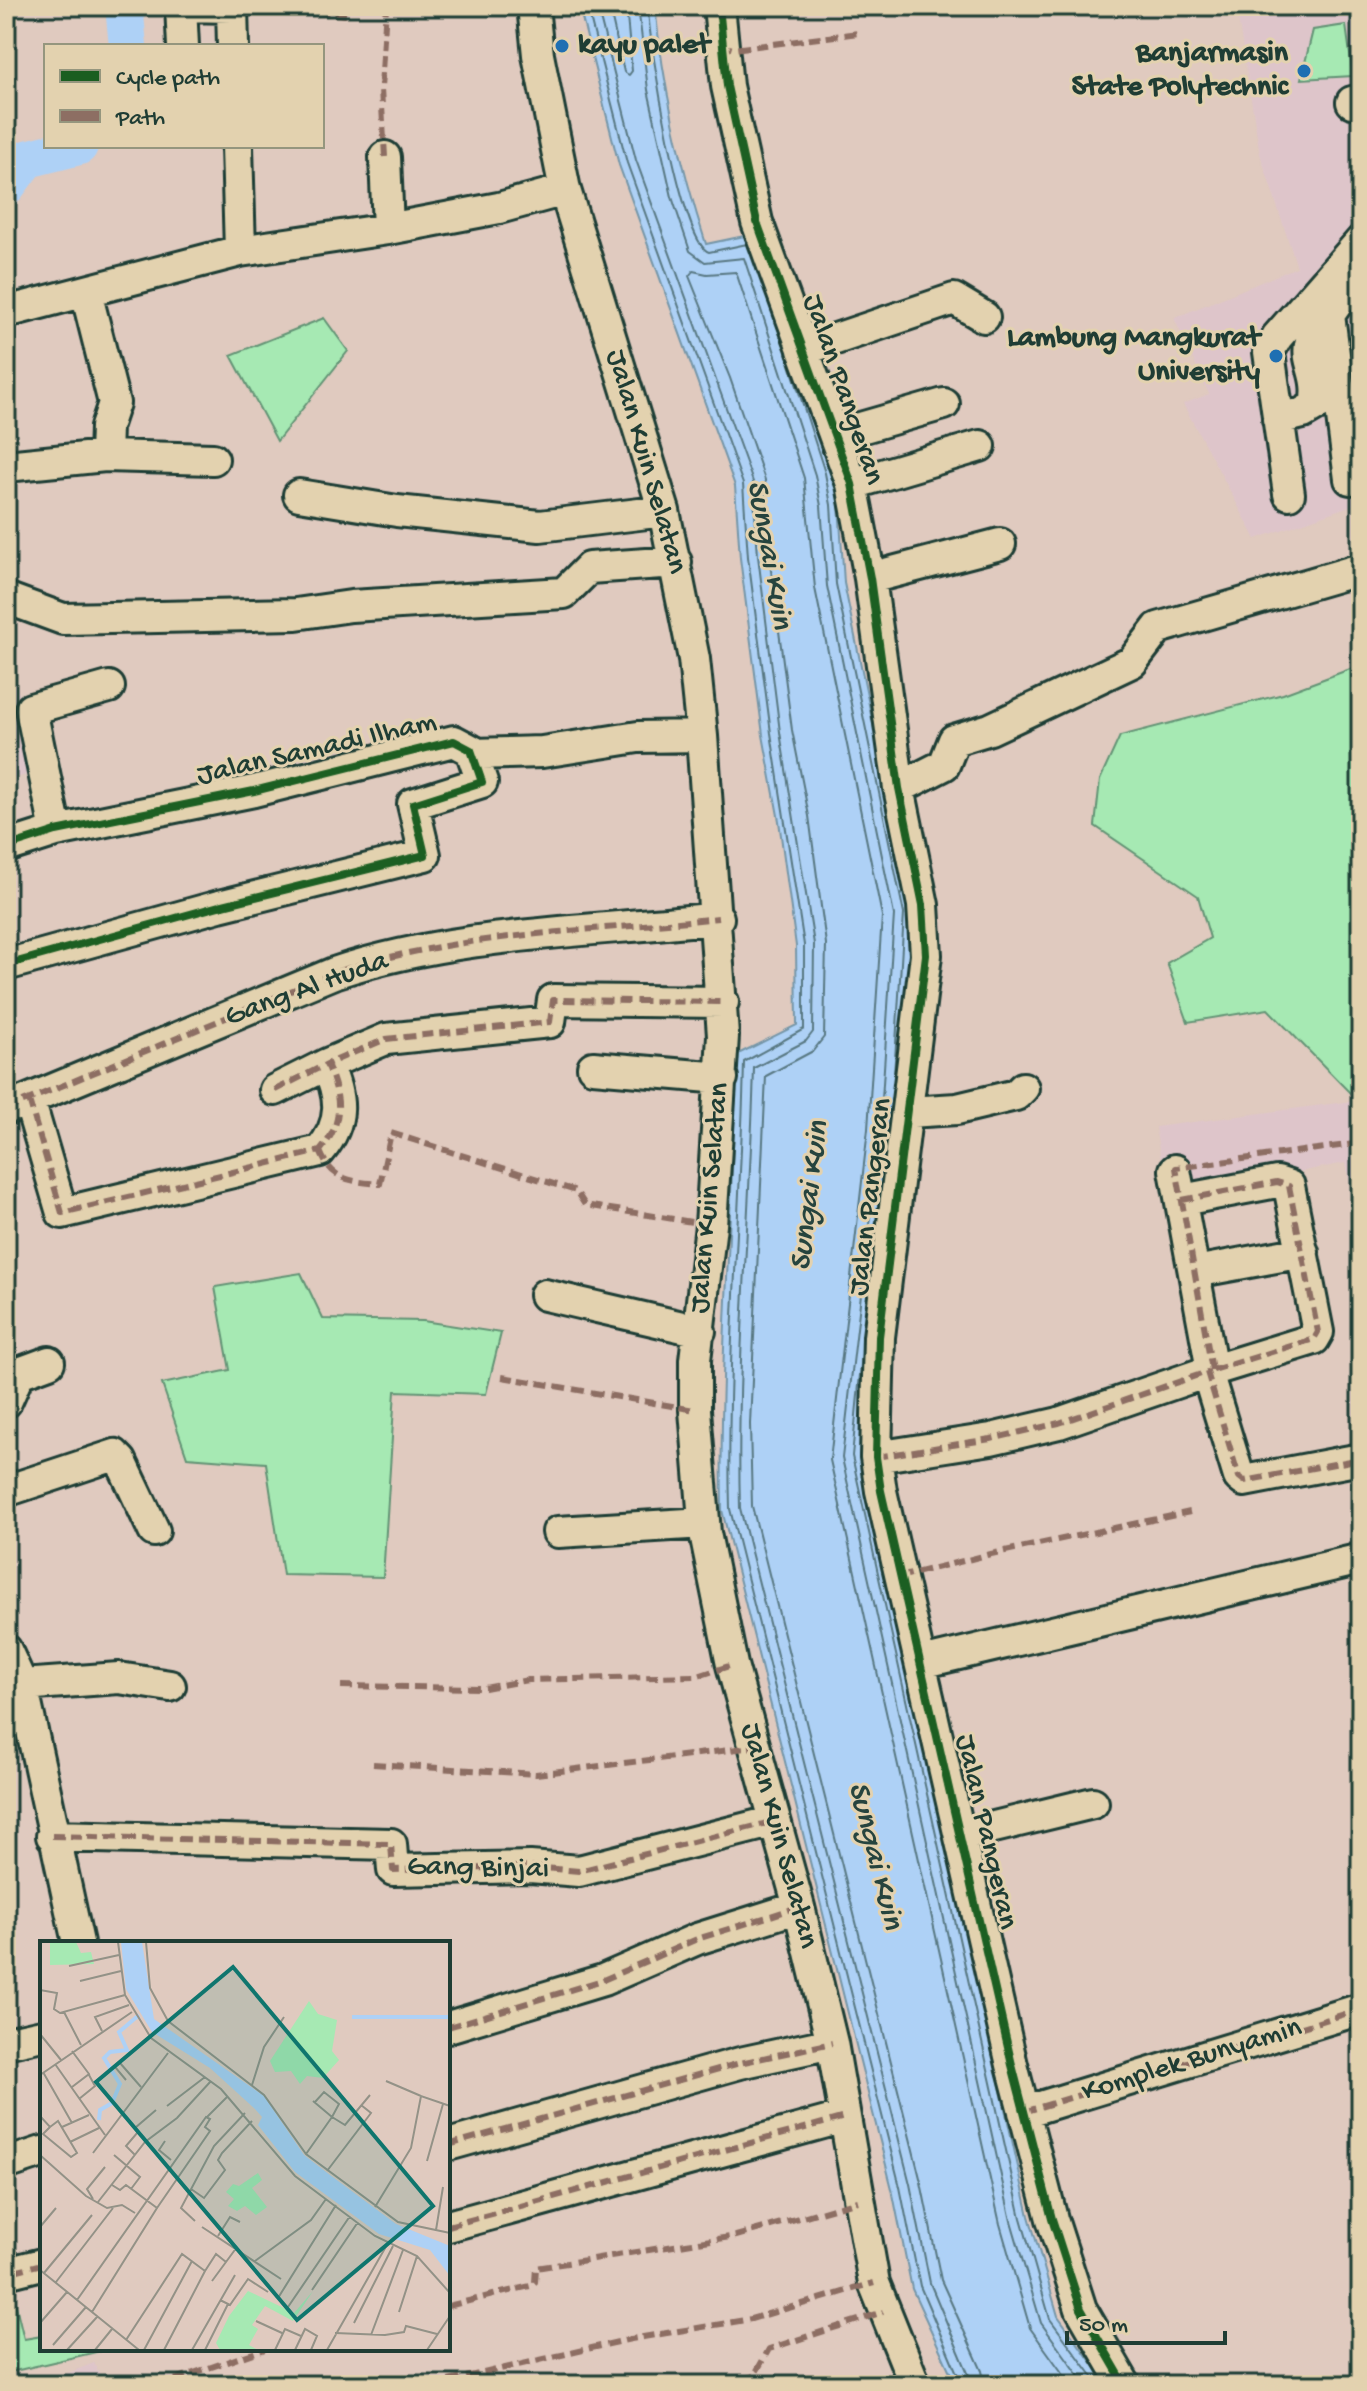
<svg xmlns="http://www.w3.org/2000/svg" width="1367" height="2391" viewBox="0 0 1367 2391" font-family="'Gochi Hand',sans-serif">
<rect width="100%" height="100%" fill="#e0cabf"/>
<filter id="ink" filterUnits="userSpaceOnUse"><feTurbulence type="fractalNoise" baseFrequency=".0125" numOctaves="2"/><feDisplacementMap in="SourceGraphic" scale="16" xChannelSelector="R" yChannelSelector="G"/><feConvolveMatrix kernelMatrix="1 2 1 2 8 2 1 2 1" color-interpolation-filters="sRGB"/></filter>
<g filter="url(#ink)">
<path fill="#dec5ca" d="M1236,6H1361V502L1256,539L1183,404L1209,394L1174,318L1297,267L1260,154Z
M6,647L40,772L6,780Z
M1361,1100V1230L1345,1163L1168,1198L1155,1127Z
M94,2363L105,2385H37Z"/>
<path fill="#a6e9b3" stroke="#629374" stroke-width="2" d="M1346,25L1353,76L1301,79L1313,30Z
M324,318L348,351L277,441L231,355Z
M1361,665V1093L1351,1094L1268,1009L1188,1022L1167,963L1210,938L1198,896L1095,826L1100,780L1120,736L1283,694Z
M301,1273L323,1319L423,1321L501,1333L486,1394L395,1391L383,1577L283,1575L266,1463L187,1457L162,1384L230,1370L215,1287Z
M6,2264L24,2339L42,2336V2349H109L6,2373Z"/>
<path fill="#aed1f6" stroke="#7596a8" stroke-width="2" d="M579,6H655C663,87 681,167 706,244L754,234L833,471L839,504L844,583L912,914L911,959L859,1455L1029,2216L1058,2316L1108,2385H956L912,2289L892,2189L722,1510C719,1358 733,1207 736,1055L797,1025L796,946L779,821L763,735L740,558L735,486L619,165Z"/>
<g fill="none" stroke-linecap="round" stroke-linejoin="round">
<path stroke="#587882" stroke-width="2" d="M587,6L627,163L743,484L748,557L771,733L804,945V1029L744,1062C741,1211 726,1360 730,1509L900,2187L920,2286L962,2385
M597,6L636,160L753,482L758,556L780,732L814,944L813,1032L806,1041L754,1068C750,1215 736,1361 740,1508L910,2184L930,2283L973,2385
M609,6L624,72L629,75L632,71L626,6
M638,6L648,90L672,197L690,251L705,262L744,258L815,475L821,506L827,586L894,915L880,1130L842,1458L1011,2221L1041,2323L1086,2385
M648,6C648,40 682,245 709,252L747,244
M786,352L825,473L831,505L836,584L904,914L894,1076
M862,1354L852,1456L1021,2218L1050,2319L1099,2385
M985,2385L982,2371L941,2280L921,2182L752,1506L750,1424L766,1076L813,1051L824,1037L826,944L809,816L792,730L769,555L765,480L730,378L689,276L693,271L707,274L736,272L804,478L815,588L882,916L868,1129L830,1460L1000,2224L1030,2328L1071,2385"/>
<path stroke="#aed1f6" stroke-width="38" d="M124,6L128,46
M6,187L27,159L79,146"/>
<defs>
<path id="minor" d="M533,6L538,55L565,190L664,511L694,659L702,736L723,1036L711,1225L695,1360V1410L705,1533L732,1665L799,1907L832,2043L874,2283L915,2385
M719,6L727,86L757,222L852,484L870,578L899,788L923,905L926,955L879,1337L876,1457L881,1491L1012,2065L1052,2219L1081,2309L1125,2385
M183,46L181,6L232,7L233,46
M1352,102L1361,100
M237,146L240,251
M385,157L388,229
M86,292L114,403L106,427L105,456
M6,312L240,251L388,229L499,208L565,190
M803,350L954,299L984,317
M1278,419L1303,413L1315,406C1324,363 1289,356 1329,315
M836,435L944,404
M6,466L105,456L213,459
M1350,479L1329,315L1361,269
M852,484L980,446
M1289,494L1269,352L1277,337L1361,241
M299,495L397,511L540,526L664,511
M870,578L1000,544
M6,598L63,619L296,614L351,606L564,593L589,568L676,562
M472,754L542,752L638,737L702,736
M899,788L944,765L954,740L990,729L1132,662L1158,628L1361,569
M56,831L31,709L109,687
M6,847L56,831L254,791L454,741L471,750L482,782L413,804L425,855L219,906L6,965
M593,1067L722,1078
M275,1090L327,1064
M29,1100L62,1213L320,1151C345,1121 341,1097 327,1064L386,1039L550,1022L553,1000L723,1002
M6,1109L334,973C457,932 590,932 718,918
M908,1112L957,1109L1016,1095L1023,1088
M1175,1170L1212,1370
M1182,1200L1277,1182L1289,1186L1318,1332L1314,1339L1207,1372
M1195,1272L1303,1252
M545,1295L700,1331
M6,1402L19,1373L49,1362
M876,1457L991,1439L1059,1423L1207,1372L1239,1477L1244,1481L1361,1459
M6,1491L115,1455L121,1461L154,1531
M558,1532L704,1523
M6,1650L22,1685L78,1943
M921,1663L1361,1559
M22,1685L119,1678L170,1686
M961,1835L1093,1803
M52,1836L391,1844L393,1870L530,1867L579,1871L775,1821
M448,2027L603,1980L697,1939L799,1907
M6,2043L42,2035
M1024,2112L1361,2009
M448,2145L740,2063L832,2043
M6,2164L42,2152
M448,2226L845,2117
M14,2271L42,2264"/>
</defs>
<use href="#minor" stroke="#1f3d34" stroke-width="36"/>
<use href="#minor" stroke="#e3d2af" stroke-width="30"/>
<path stroke="#8d6e63" stroke-width="6" stroke-dasharray="12 6" stroke-linecap="butt" d="M263,6L346,15
M232,7L234,6
M720,45L733,49L859,33
M385,157L381,89L386,6
M275,1090L327,1064
M29,1100L62,1213L320,1151C345,1121 341,1097 327,1064L386,1039L550,1022L553,1000L723,1002
M6,1109L334,973C457,932 590,932 718,918
M320,1151C332,1181 350,1181 380,1184L391,1133L576,1191L585,1205L711,1225
M1182,1200L1277,1182L1289,1186L1318,1332L1314,1339L1207,1372
M1212,1370L1176,1168L1354,1144L1361,1123
M502,1377L695,1410
M876,1457L991,1439L1059,1423L1207,1372L1239,1477L1244,1481L1361,1459
M899,1577L991,1554L1190,1512
M341,1686L485,1688L528,1680L698,1676L732,1665
M373,1764L536,1774L754,1747
M52,1836L391,1844L393,1870L530,1867L579,1871L775,1821
M448,2027L603,1980L697,1939L799,1907
M1024,2112L1361,2009
M448,2145L740,2063L832,2043
M448,2226L845,2117
M14,2271L42,2264
M448,2306L530,2286L535,2282L536,2268L736,2236L858,2201
M158,2385L265,2349
M431,2385L631,2339L751,2319L874,2283
M725,2385L754,2376L769,2349L883,2312"/>
<defs>
<path id="cycleway" d="M719,6L727,86L757,222L852,484L870,578L899,788L923,905L926,955L879,1337L876,1457L881,1491L1012,2065L1052,2219L1081,2309L1125,2385
M6,847L56,831L254,791L454,741L471,750L482,782L413,804L425,855L219,906L6,965"/>
</defs>
<use href="#cycleway" stroke="#e3d2af" stroke-width="13"/>
<use href="#cycleway" stroke="#1b5e20" stroke-width="8"/>
</g>
</g>
<g fill="#1f6fb2" stroke="#e3d2af" stroke-width="3">
<circle cx="562" cy="46" r="8"/>
<circle cx="1304" cy="71" r="8"/>
<circle cx="1276" cy="356" r="8"/>
</g>
<g text-anchor="middle" dominant-baseline="central" stroke-width="6" stroke-linejoin="round" paint-order="stroke">
<g font-size="30" font-weight="bold" fill="#1f3d34" stroke="#e3d2af" text-anchor="end">
<text x="578" y="46" text-anchor="start">kayu palet</text>
<text x="1288" y="54">Banjarmasin<tspan x="1288" dy="34">State Polytechnic</tspan></text>
<text x="1260" y="339">Lambung Mangkurat<tspan x="1260" dy="34">University</tspan></text>
</g>
<g font-size="30" fill="#1f3d34" stroke="#e3d2af">
<text transform="translate(842 390) rotate(71)">Jalan Pangeran</text>
<text transform="translate(645 462) rotate(74)">Jalan Kuin Selatan</text>
<text transform="translate(317 750) rotate(-13)">Jalan Samadi Ilham</text>
<text transform="translate(307 990) rotate(-20)">Gang Al Huda</text>
<text transform="translate(872 1197) rotate(-83)">Jalan Pangeran</text>
<text transform="translate(711 1198) rotate(-85)">Jalan Kuin Selatan</text>
<text transform="translate(985 1832) rotate(77)">Jalan Pangeran</text>
<text transform="translate(778 1836) rotate(75)">Jalan Kuin Selatan</text>
<text transform="translate(478 1869) rotate(1)">Gang Binjai</text>
<text transform="translate(1192 2061) rotate(-17)">Komplek Bunyamin</text>
</g>
<g font-size="32" font-style="italic" fill="#26443e" stroke="#e3d2af">
<text transform="translate(768 555) rotate(80)">Sungai Kuin</text>
<text transform="translate(811 1196) rotate(-83)">Sungai Kuin</text>
<text transform="translate(874 1856) rotate(76)">Sungai Kuin</text>
</g>
</g>
<g transform="translate(40 1941)">
<rect width="410" height="410" fill="#e0cabf"/>
<path d="M10,1H36L41,12L51,11L54,23L10,24ZM269,60L278,73L297,79L292,110L299,119L283,137L267,135L260,143L251,130L235,131L230,120ZM218,232L222,239L212,247L227,266L216,274L205,265L197,270L188,265L194,258L186,251L193,243L199,245ZM208,350L254,372L273,350L253,380L225,365L212,384L218,388L209,404L218,409H180L176,402L189,375Z" fill="#a6e9b3"/>
<path d="M81,1H102L114,78L224,155L264,214L290,234L356,283L410,305V335L390,309L339,293L255,231L218,184L222,176L215,168L170,127L112,91L86,48Z" fill="#aed1f6"/>
<path fill="none" stroke="#aed1f6" stroke-width="4" d="M312,76H410M59,179L60,169L72,162L80,143L64,117L70,111L87,109L79,91L99,74"/>
<path fill="none" stroke="#939287" stroke-width="2" d="M78,1L85,54L111,97L181,148L255,235L335,295L377,315L410,352M106,1L110,47L128,80L224,154L266,213L358,281L410,292M29,25L79,14M40,40L81,30M0,49L17,52L14,68L20,72L85,54M24,71L41,104M62,90L55,76L89,64M0,93L21,119M15,123L65,194M3,131L32,182M0,134L92,71M86,139L75,126L80,122L101,146M346,140L381,155M212,144L224,106L244,76M32,146L49,133L32,110M39,158L55,145L49,134M273,160L292,176M275,161L284,151L299,163L292,176M127,165L165,136M0,175L10,186L18,180L37,212L31,216L3,193L10,186M167,176L188,155M22,186L49,174M125,200L119,209L131,219M30,201L59,187M53,212L128,112M266,213L292,176L305,184L330,154M0,214L46,255L67,267L82,264L95,272M74,214L100,236L91,248M95,214L86,205L98,191L95,187L116,169M387,220L403,163M287,230L331,172L321,164M151,248L164,257L185,229L178,219L182,212L212,180M53,258L47,248L65,226M58,261L105,201L137,177L171,140M335,266L371,207L381,155L410,165M155,280L141,267L174,205L205,172M0,286L16,267M162,286L241,338M396,289L403,246M178,295L190,276L200,281M215,320L271,279L286,258M0,329L99,409M165,330L176,313L186,321M4,332L52,274M172,340L197,306M16,341L73,267M272,349L318,281M238,357L296,264M37,359L166,176L170,178L165,186L170,190L117,267M180,359L190,364L208,338L228,351M248,366L310,275M52,371L117,267L86,244L80,249L72,244M359,371L377,315M216,380L242,392M0,382L27,351M314,382L353,305M295,392L345,394L364,391L366,385L397,393M331,394L363,309M86,399L142,313L165,330L124,409M13,404L46,366M27,409L57,376M55,409L72,388M104,409L152,320M152,409L195,334M165,409L188,363M235,409L245,388L261,395M255,409L265,388L277,395L271,409M287,409L348,302M387,409L410,375"/>
<path fill="#0f766e" fill-opacity="0.15" stroke="#0f766e" stroke-width="4" d="M193,26L393,265L257,379L56,141Z"/>
<rect width="410" height="410" fill="none" stroke="#1f3d34" stroke-width="4"/>
</g>
<rect width="1367" height="2391" fill="none" stroke="#e3d2af" stroke-width="32"/>
<rect x="16" y="16" width="1335" height="2359" fill="none" stroke="#1f3d34" stroke-width="3" filter="url(#ink)"/>
<rect x="44" y="44" width="280" height="104" fill="#e3d2af" stroke="#95967e" stroke-width="2"/>
<rect x="60" y="70" width="40" height="12" fill="#1b5e20" stroke="#95967e" stroke-width="2"/>
<text x="116" y="84" font-size="24" fill="#1f3d34">Cycle path</text>
<rect x="60" y="110" width="40" height="12" fill="#8d6e63" stroke="#95967e" stroke-width="2"/>
<text x="116" y="124" font-size="24" fill="#1f3d34">Path</text>
<path d="M1067 2331v12h158v-12" fill="none" stroke="#1f3d34" stroke-width="4"/>
<text x="1079" y="2331" font-size="24" fill="#1f3d34" stroke="#e3d2af" stroke-width="6" paint-order="stroke">50 m</text>
</svg>
